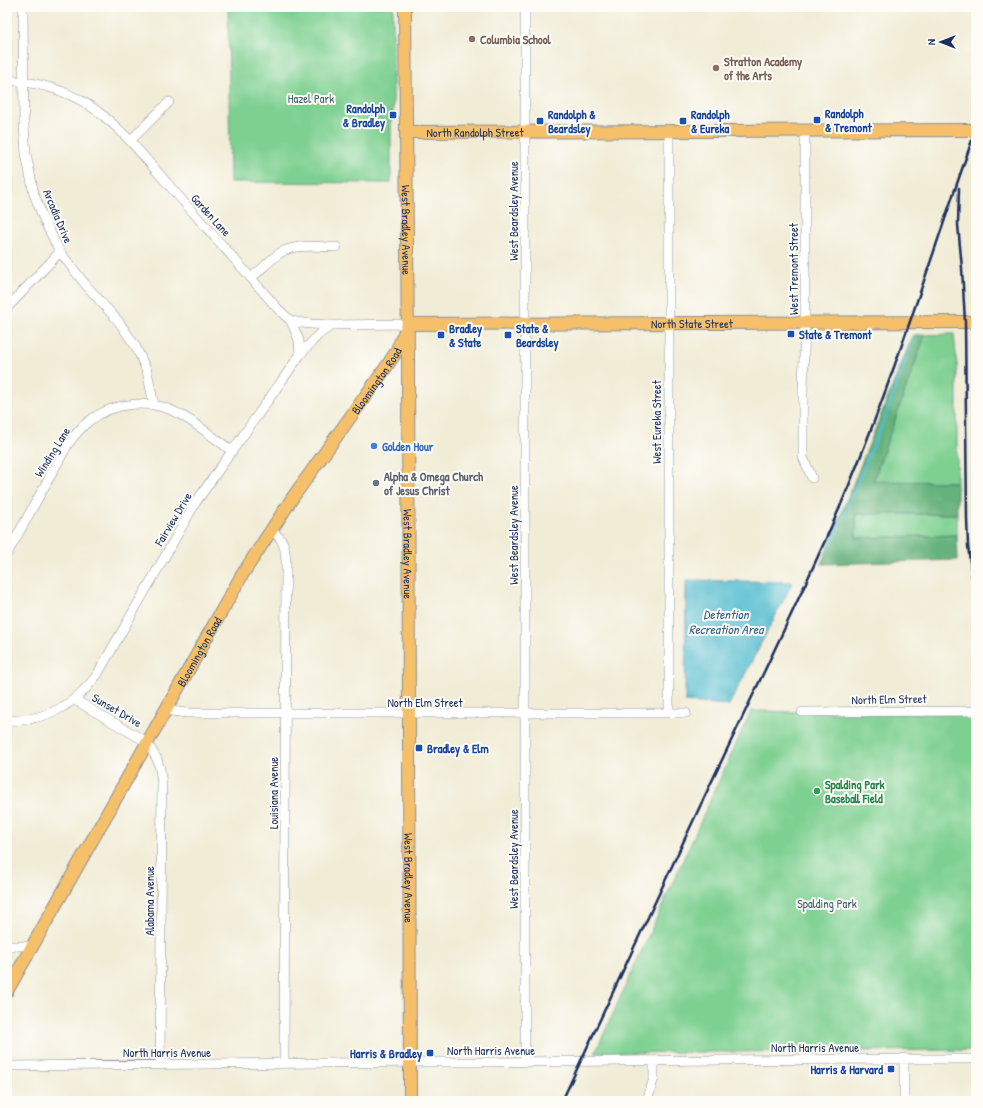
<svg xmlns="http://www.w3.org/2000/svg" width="983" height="1108" viewBox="0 0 983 1108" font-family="'Patrick Hand',sans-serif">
<rect width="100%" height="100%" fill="#fdfcf7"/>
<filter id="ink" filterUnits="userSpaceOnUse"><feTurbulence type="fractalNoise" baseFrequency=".025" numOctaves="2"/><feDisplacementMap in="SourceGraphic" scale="8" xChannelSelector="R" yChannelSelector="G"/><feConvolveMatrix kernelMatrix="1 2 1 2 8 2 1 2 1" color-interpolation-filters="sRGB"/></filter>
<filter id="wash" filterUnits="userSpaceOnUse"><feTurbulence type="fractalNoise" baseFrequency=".012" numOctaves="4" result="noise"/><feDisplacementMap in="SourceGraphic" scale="16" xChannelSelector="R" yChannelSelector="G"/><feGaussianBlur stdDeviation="0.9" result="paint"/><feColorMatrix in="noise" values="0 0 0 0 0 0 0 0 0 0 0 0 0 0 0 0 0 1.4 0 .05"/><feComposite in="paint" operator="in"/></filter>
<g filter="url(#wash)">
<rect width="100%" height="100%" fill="#f1ecd6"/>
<path fill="#7ed091" stroke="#4c8078" d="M228,7H393V119H391V183L230,182Z
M954,334L957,365V482H873L925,335Z
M856,514H957V535L856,538Z
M751,711L976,714V1050L595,1053Z"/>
<path fill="#66b27b" stroke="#40706c" d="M913,335H925L873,481L957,482V514H856V538L957,535L958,560L821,564Z"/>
<path fill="#52bccf" stroke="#367696" d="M686,580L793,582L729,705L685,702Z"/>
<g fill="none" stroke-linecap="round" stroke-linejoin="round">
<path stroke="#52bccf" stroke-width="2.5" d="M832,543L884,420L913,338"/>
</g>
</g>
<g filter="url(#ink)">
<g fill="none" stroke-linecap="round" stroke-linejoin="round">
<defs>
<path id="minor" d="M23,7L24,126L26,154L34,194L44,220L60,252L85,284L119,322L136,347L147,371L154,405
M525,7V1062
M7,80C35,82 63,89 87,104C119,124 142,155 167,183C204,225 241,266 277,308L291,321L310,324L332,325L408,324
M669,131V713
M805,131V322L803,389V457L812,478
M130,141L169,102
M251,278C261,270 270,260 280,253C296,243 319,247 337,247
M7,308L60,252
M300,355L318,335L332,325
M271,530C284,540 285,545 286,562L284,1063
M7,554L68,444C74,436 80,428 89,421C114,402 151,398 179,414C198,424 215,439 232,451
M75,700L147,742L157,759L160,769L162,784L160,1064
M165,710L186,713H686
M802,712L976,711
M7,721C47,720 73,707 97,675L196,502L300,355L299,340L291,321
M7,946H32
M904,1058V1101
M7,1066L426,1062C609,1062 793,1058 976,1059
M647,1101L654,1078V1062"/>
<g id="major">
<path id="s1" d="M405,7L408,355L410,1101"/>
<path id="s2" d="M407,132L976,130"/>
<path id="s3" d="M408,324L976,322"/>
<path id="s4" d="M7,991L242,575L293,497L387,366L396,352L406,329"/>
</g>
</defs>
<use href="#minor" stroke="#868e9a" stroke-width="10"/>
<use href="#major" stroke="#868e9a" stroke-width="14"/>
<use href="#minor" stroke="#fff" stroke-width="9"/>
<use href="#major" stroke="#f6c06b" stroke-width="12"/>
<path stroke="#1b2f5e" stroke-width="2.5" d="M959,188L958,225L962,268L965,322L967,519L968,546L976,608
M562,1101C606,1006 650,911 695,817C743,714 794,613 839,509C892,385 931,256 976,129"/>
</g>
</g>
<g fill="#8d6e63" stroke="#fdfcf7" stroke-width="1.5">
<circle cx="472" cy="39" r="4"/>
<circle cx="716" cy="68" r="4"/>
</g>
<g fill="#1a4fb4" stroke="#fdfcf7" stroke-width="1.5">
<rect x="389" y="111" width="8" height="8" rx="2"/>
<rect x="813" y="116" width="8" height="8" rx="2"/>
<rect x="536" y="117" width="8" height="8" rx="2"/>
<rect x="679" y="117" width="8" height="8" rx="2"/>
<rect x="787" y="330" width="8" height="8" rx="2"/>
<rect x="437" y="331" width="8" height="8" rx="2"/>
<rect x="504" y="331" width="8" height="8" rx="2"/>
<rect x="415" y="744" width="8" height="8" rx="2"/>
<rect x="426" y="1049" width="8" height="8" rx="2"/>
<rect x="887" y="1065" width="8" height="8" rx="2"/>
</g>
<circle fill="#3f7fe0" stroke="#fdfcf7" stroke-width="1.5" cx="374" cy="446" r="4"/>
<circle fill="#6b7280" stroke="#fdfcf7" stroke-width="1.5" cx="376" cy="483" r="4"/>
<circle fill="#2e9e5b" stroke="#fdfcf7" stroke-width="1.5" cx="817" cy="791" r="4"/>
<g text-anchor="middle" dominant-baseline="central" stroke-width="4" stroke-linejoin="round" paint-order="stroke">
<g font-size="12" font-weight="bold" fill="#785e54" stroke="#fdfcf7" text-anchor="start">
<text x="480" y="39">Columbia School</text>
<text x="724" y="61">Stratton Academy<tspan x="724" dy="14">of the Arts</tspan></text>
</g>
<g font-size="12" fill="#395f6d" stroke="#fdfcf7">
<text x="311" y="98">Hazel Park</text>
<text x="827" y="903">Spalding Park</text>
</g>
<g font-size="12" font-weight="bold" fill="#164399" stroke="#fdfcf7" text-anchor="start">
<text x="385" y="108" text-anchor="end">Randolph<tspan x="385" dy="14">&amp; Bradley</tspan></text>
<text x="825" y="113">Randolph<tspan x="825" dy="14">&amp; Tremont</tspan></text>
<text x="548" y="114">Randolph &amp;<tspan x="548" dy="14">Beardsley</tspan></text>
<text x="691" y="114">Randolph<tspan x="691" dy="14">&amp; Eureka</tspan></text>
<text x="449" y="328">Bradley<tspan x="449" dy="14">&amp; State</tspan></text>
<text x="516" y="328">State &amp;<tspan x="516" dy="14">Beardsley</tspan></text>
<text x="799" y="334">State &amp; Tremont</text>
<text x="427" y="748">Bradley &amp; Elm</text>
<text x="422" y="1053" text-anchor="end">Harris &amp; Bradley</text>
<text x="883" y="1069" text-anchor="end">Harris &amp; Harvard</text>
</g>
<g font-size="12" fill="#1b2f5e" stroke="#fdfcf7">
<text stroke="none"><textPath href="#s2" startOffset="68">North Randolph Street</textPath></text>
<text transform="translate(513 211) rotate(-90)">West Beardsley Avenue</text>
<text transform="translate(211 215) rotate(48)">Garden Lane</text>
<text transform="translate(58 216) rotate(67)">Arcadia Drive</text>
<text stroke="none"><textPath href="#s1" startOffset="223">West Bradley Avenue</textPath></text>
<text transform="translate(793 269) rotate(-90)">West Tremont Street</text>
<text stroke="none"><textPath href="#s3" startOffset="284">North State Street</textPath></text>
<text stroke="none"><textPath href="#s4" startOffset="714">Bloomington Road</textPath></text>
<text transform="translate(656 422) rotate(-90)">West Eureka Street</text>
<text transform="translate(52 452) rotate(-58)">Winding Lane</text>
<text transform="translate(173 519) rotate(-59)">Fairview Drive</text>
<text transform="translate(513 535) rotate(-90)">West Beardsley Avenue</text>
<text stroke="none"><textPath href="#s1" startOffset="547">West Bradley Avenue</textPath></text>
<text stroke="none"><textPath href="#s4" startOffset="390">Bloomington Road</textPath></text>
<text transform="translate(889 699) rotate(-1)">North Elm Street</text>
<text x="425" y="702">North Elm Street</text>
<text transform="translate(117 710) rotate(30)">Sunset Drive</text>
<text transform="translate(273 793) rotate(-90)">Louisiana Avenue</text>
<text transform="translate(513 859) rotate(-90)">West Beardsley Avenue</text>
<text stroke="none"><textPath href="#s1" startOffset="871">West Bradley Avenue</textPath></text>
<text transform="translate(149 901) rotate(-90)">Alabama Avenue</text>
<text x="815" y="1047">North Harris Avenue</text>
<text x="491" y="1050">North Harris Avenue</text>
<text x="167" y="1052">North Harris Avenue</text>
</g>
<g font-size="12" font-weight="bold" fill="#366cbe" stroke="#fdfcf7" text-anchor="start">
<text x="382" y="446">Golden Hour</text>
</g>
<g font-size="12" font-weight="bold" fill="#5b616d" stroke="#fdfcf7" text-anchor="start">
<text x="384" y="476">Alpha &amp; Omega Church<tspan x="384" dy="14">of Jesus Christ</tspan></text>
</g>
<g font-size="12" font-weight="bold" fill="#27864d" stroke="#fdfcf7" text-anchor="start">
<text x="825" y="784">Spalding Park<tspan x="825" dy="14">Baseball Field</tspan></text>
</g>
<g font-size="13" font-style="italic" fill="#2e6086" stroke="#fdfcf7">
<text x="726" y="614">Detention<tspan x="726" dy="15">Recreation Area</tspan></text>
</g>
</g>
<rect width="983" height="1108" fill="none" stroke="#fdfcf7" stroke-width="24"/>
<g transform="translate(941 42) rotate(270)" stroke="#fdfcf7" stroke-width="3" paint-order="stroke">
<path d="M0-3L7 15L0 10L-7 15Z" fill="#1b2f5e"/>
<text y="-6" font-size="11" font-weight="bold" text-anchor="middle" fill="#1b2f5e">N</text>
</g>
</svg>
